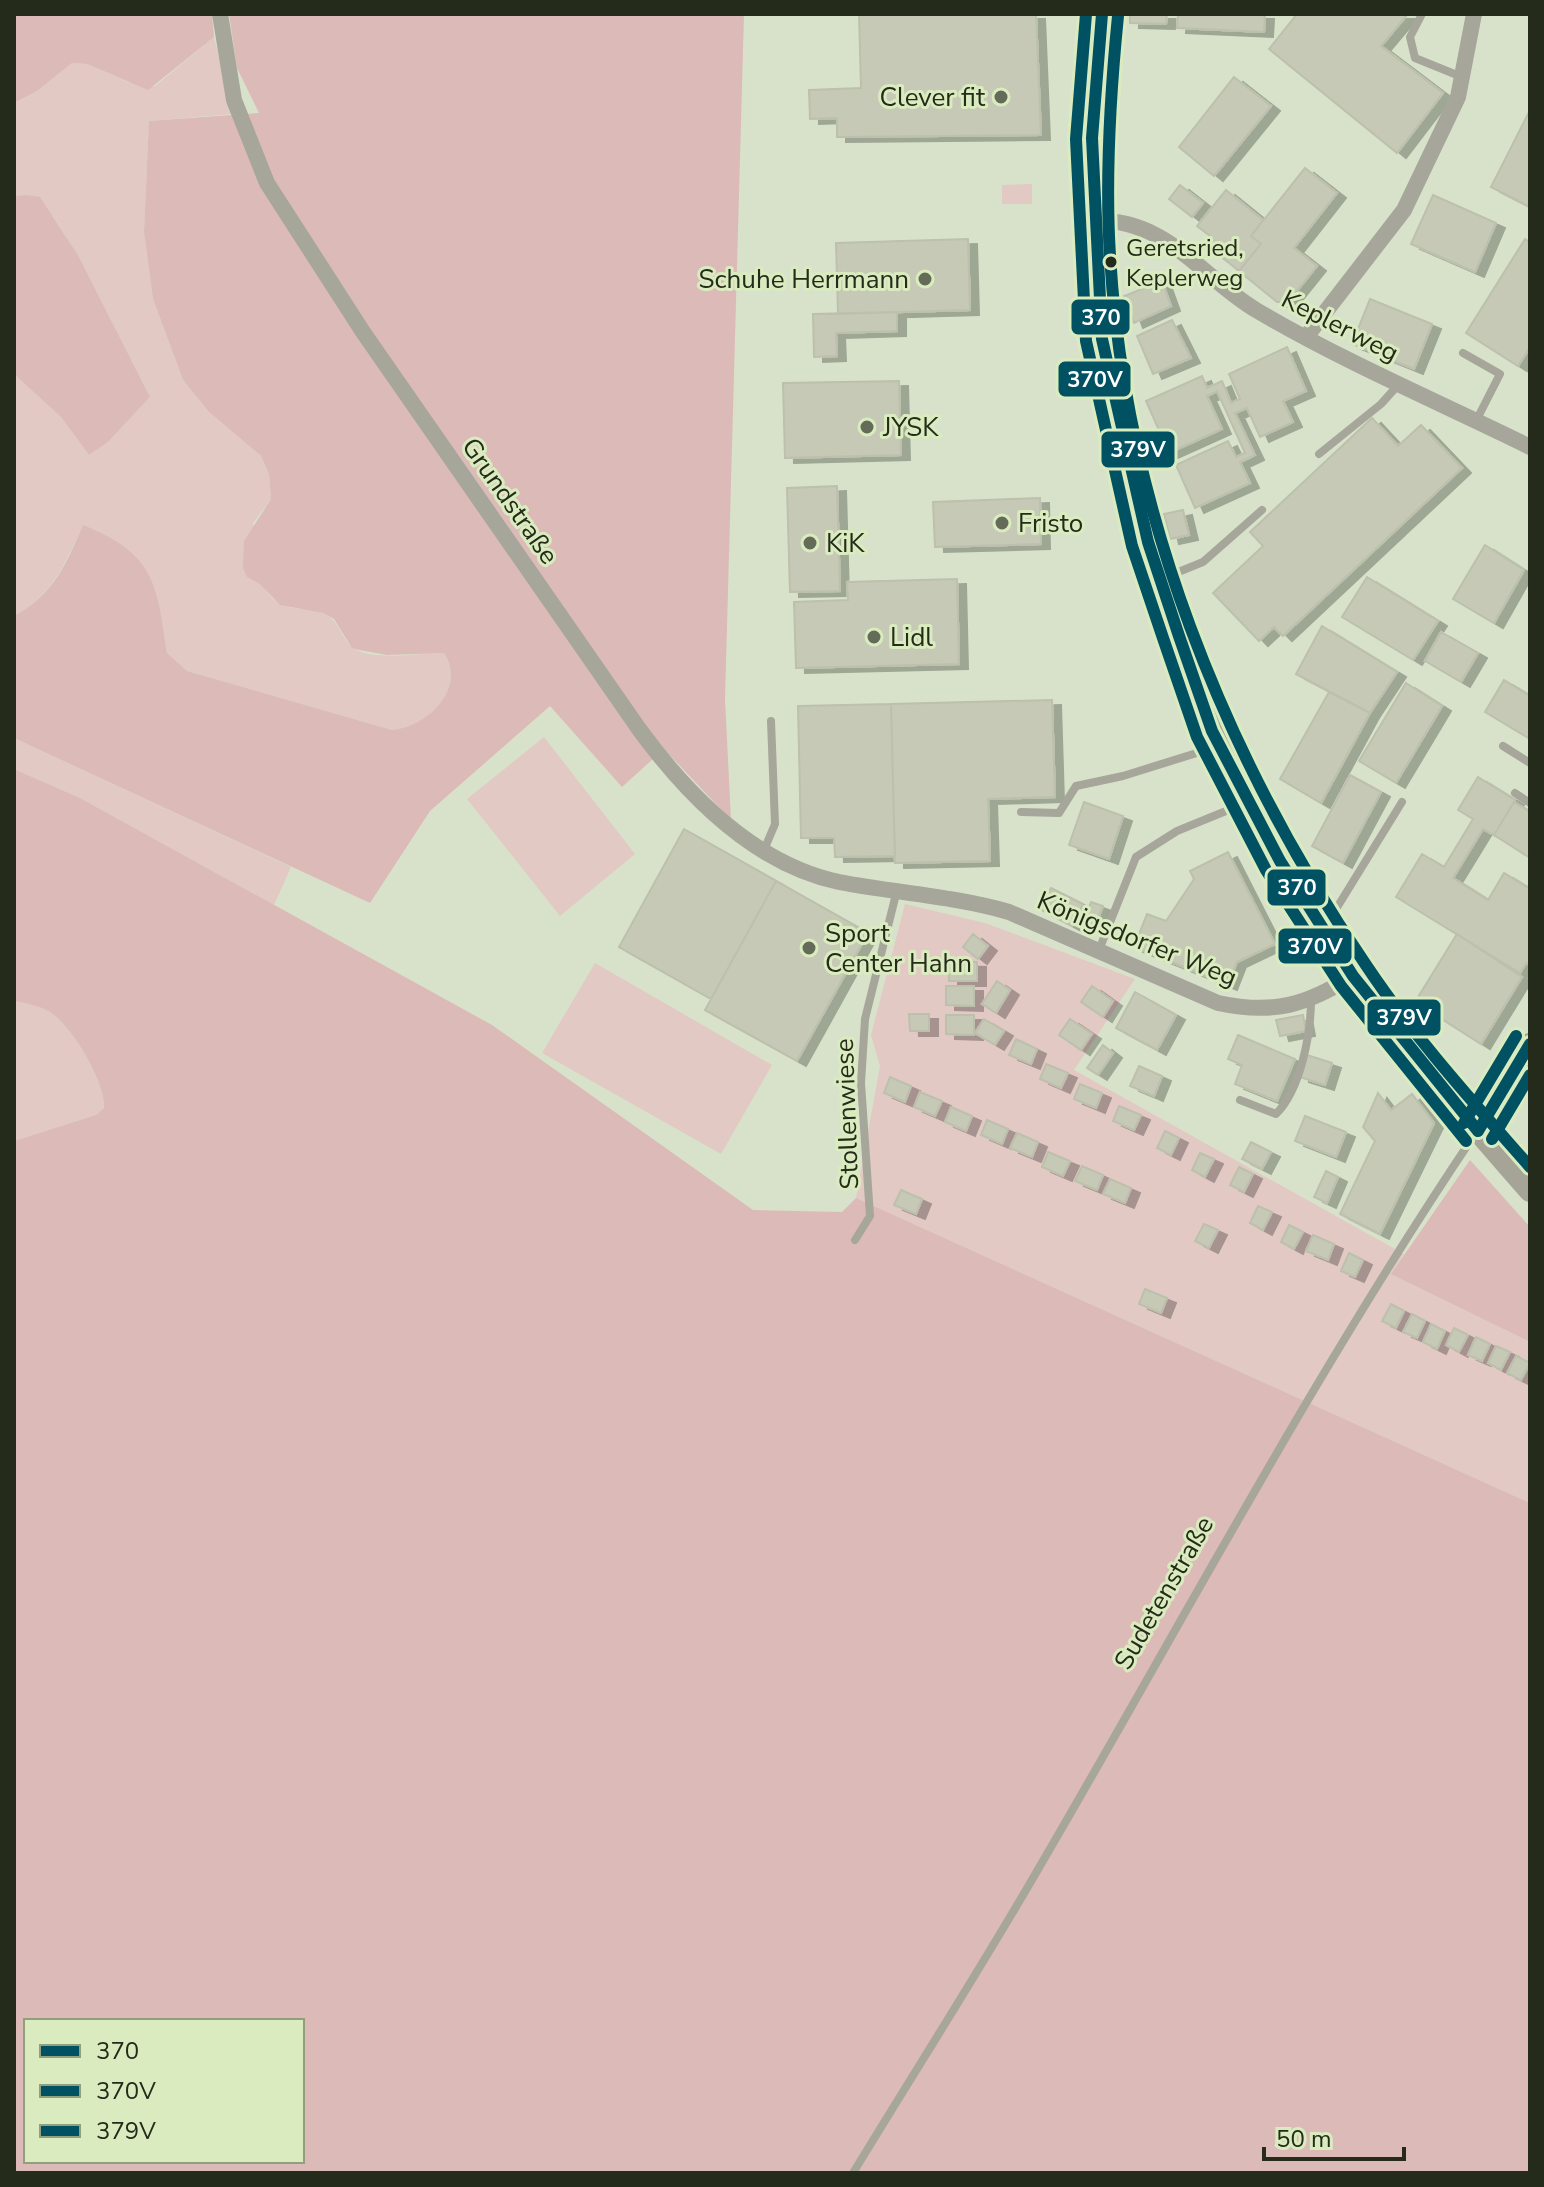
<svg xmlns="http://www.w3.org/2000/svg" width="1544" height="2187" viewBox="0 0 1544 2187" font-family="'Nunito Sans',sans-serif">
<defs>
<filter id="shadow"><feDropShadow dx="9" dy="5" stdDeviation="0" flood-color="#0004"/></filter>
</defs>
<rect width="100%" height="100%" fill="#d8e2ca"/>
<path fill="#e2c9c4" d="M214,37L233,114L149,121L144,232L153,299L183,380L209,412L261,456L269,474L271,499L253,523C257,552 253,598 289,607C301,610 314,609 325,614C339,621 341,637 352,647C369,662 422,653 444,653C467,689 428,727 392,730L187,671L167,653C157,584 155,554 83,526C64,564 54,594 14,616V374L61,417L89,455L108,442L150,397L78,255L53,216L26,195L14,196V103L37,91L72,63L87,64L128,82L155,86Z
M1032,184V204H1002V185Z
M544,737L635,854L560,916L467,799Z
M14,738L291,867L274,905L80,798L14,769Z
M905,904L985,923L1135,979L1074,1070L1404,1254L1392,1274L1530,1342V1503L856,1198L880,1066L871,1035Z
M595,963L772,1065L721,1154L542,1053Z
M14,1001C25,1003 40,1006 50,1012C72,1026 106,1083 104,1108L96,1115L14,1141Z"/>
<path fill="#dcbab7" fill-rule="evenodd" d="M14,14H212L214,37L148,90L87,64L72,63L37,91L14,103Z
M229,14H744L725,699L731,820L664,749L622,787L550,706L430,811L370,903L14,738V616C53,595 66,565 83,525C155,554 157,583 167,653L187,671L392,730C428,727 467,688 444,653L387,655L359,650L352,648L334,619L323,613L280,605L260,584L247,577L243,568L244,541L271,499L269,474L261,456L209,412L183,380L153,299L144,232L149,121L259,113L237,68Z
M26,195L40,197L78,255L150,397L108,442L89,455L61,417L14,374V196Z
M14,769L80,798L492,1025L753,1210L842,1212L856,1198L1530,1503V2173H14V1141L96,1115L104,1108C106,1083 72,1026 50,1012C40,1006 25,1003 14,1001ZM26,2021H302V2161H26Z
M1470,1160L1530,1227V1342L1391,1274Z"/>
<path fill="#c5c9b5" stroke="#bcc0ac" stroke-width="2" filter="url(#shadow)" d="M859,14H1036L1041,135L837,137V118L810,119L809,90L861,88Z
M1130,14H1167L1166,24L1130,23Z
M1178,14H1265L1264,32L1177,28Z
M1297,14H1408L1381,46L1443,93L1397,153L1269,49Z
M1234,77L1271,106L1214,176L1179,147Z
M1530,110V207L1491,187Z
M1305,168L1337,193L1294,248L1317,266L1288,302H1277L1239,271L1261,244L1251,236Z
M1180,185L1203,203L1192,217L1169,199Z
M1226,190L1263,220L1251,236L1261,244L1239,271L1204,243L1210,236L1197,226Z
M1433,195L1496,223L1475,272L1411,244Z
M968,239L970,310L838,314L836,243Z
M1525,239L1530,242V347L1518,366L1466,333Z
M1162,281L1171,306L1134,323L1124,296Z
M1370,299L1432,324L1414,369L1352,344Z
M897,312V331L836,333L837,356L814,357L813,314Z
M1172,320L1191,358L1153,374L1137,336Z
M1287,347L1306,391L1283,401L1293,422L1260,437L1247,408L1235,413L1255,455L1240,462L1250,483L1195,508L1176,465L1228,441L1236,457L1245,453L1217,391L1207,396L1222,429L1169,453L1146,401L1202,376L1207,388L1222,381L1231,403L1240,399L1229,374Z
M899,381L901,455L785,458L783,383Z
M1372,418L1398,446L1421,425L1462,468L1283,636L1274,627L1259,641L1213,593L1263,546L1250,532Z
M837,486L840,591L790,592L787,488Z
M1040,498L1041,544L935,547L933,502Z
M1183,510L1189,535L1170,539L1164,514Z
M1485,545L1524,570L1494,623L1453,599Z
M1367,577L1438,621L1413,660L1342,617Z
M957,579L959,664L796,668L794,602L848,600L847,582Z
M1322,626L1397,672L1370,713L1296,674Z
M1441,632L1478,653L1461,682L1425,661Z
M1504,680L1530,696V739L1485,712Z
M1406,683L1442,706L1396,783L1359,761Z
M1329,692L1370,713L1321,803L1280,779Z
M1052,700L1055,797L988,799L990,861L895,863L891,704Z
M891,704L895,856L835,857L834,838H801L798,706Z
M1350,775L1381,792L1343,863L1312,846Z
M1478,777L1515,800L1494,835L1483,829L1453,878L1488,900L1504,873L1530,889V965L1526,963L1520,973L1396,897L1422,854L1444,867L1473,819L1458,810Z
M1084,802L1123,816L1109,859L1069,845Z
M1514,802L1530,812V858L1494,835Z
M684,829L776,881L711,999L619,947Z
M1228,852L1275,944L1237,962L1228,985L1134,947L1147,914L1166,921L1194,879L1190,871Z
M776,881L868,933L797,1061L705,1010Z
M1051,888L1083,904L1072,926L1040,909Z
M1091,902L1103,906L1094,929L1083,925Z
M973,934L988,946L978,959L963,947Z
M1457,934L1522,977L1481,1044L1415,1002Z
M949,961L977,962V981H949Z
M997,981L1010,990L996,1013L982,1004Z
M946,986H974V1006L946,1005Z
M1092,986L1113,1001L1103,1017L1081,1002Z
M1135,992L1176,1015L1157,1050L1116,1028Z
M909,1014H929V1031H910Z
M946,1015H974V1035L946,1034Z
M1303,1015L1306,1031L1280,1036L1276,1020Z
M984,1019L1004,1031L995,1045L975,1033Z
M1070,1019L1092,1034L1081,1050L1059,1035Z
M1238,1035L1295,1059L1277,1101L1235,1084L1242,1065L1228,1059Z
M1016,1039L1037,1049L1031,1064L1009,1055Z
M1103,1045L1113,1053L1098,1075L1087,1068Z
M1307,1055L1332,1063L1325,1085L1300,1077Z
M1046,1064L1068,1073L1061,1088L1040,1079Z
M1139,1066L1162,1076L1154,1096L1130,1086Z
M890,1077L911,1086L905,1102L884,1093Z
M1080,1084L1102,1093L1096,1108L1074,1099Z
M920,1092L942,1101L935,1116L914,1107Z
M1378,1093L1391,1110L1412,1094L1434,1123L1380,1234L1340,1214L1375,1141L1363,1127Z
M1119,1106L1141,1115L1134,1130L1113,1121Z
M951,1107L972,1116L966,1131L945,1122Z
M1305,1116L1346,1132L1336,1157L1295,1141Z
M987,1120L1008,1129L1002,1144L981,1135Z
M1165,1131L1179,1138L1171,1155L1157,1148Z
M1017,1133L1038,1142L1032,1157L1010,1148Z
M1251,1142L1271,1152L1262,1169L1242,1159Z
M1048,1152L1070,1161L1063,1176L1042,1167Z
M1200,1153L1214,1159L1205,1177L1192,1170Z
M1082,1166L1103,1175L1097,1190L1075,1181Z
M1239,1167L1253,1174L1244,1192L1230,1185Z
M1326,1171L1338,1177L1327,1203L1314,1197Z
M1110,1179L1131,1188L1125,1203L1103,1194Z
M901,1190L922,1199L916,1214L894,1205Z
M1258,1206L1272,1212L1263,1230L1250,1223Z
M1204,1224L1218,1230L1209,1248L1195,1241Z
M1289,1225L1303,1232L1294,1249L1281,1242Z
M1313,1235L1334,1244L1328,1260L1306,1251Z
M1349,1253L1363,1260L1355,1277L1341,1271Z
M1145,1289L1167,1298L1161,1313L1139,1304Z
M1391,1304L1404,1311L1396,1328L1382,1321Z
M1412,1314L1425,1321L1417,1338L1403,1332Z
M1431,1324L1445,1331L1437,1349L1423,1342Z
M1454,1328L1468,1335L1459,1352L1446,1345Z
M1476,1337L1490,1344L1482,1361L1468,1355Z
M1496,1346L1510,1352L1501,1370L1488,1363Z
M1516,1356L1530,1363L1521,1380L1507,1373Z"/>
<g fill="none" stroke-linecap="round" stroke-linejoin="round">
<path stroke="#a6a69b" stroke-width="8" d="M1422,14L1410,37L1415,58L1462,77
M1463,353L1500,374L1476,421
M1319,454L1381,404L1399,384
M1161,579L1203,562L1262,510
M1503,746L1530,763
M1515,793L1530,803
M1021,812L1059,813L1076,786L1123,776L1219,746
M764,850L775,824L771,721
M1325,927L1402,802
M1099,950L1136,857L1177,831L1248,802
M1240,1100L1276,1114C1301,1089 1311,1033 1311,999
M855,1240L870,1216L861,1083L865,1019L897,890
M853,2173C915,2071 980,1970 1040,1866C1183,1621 1316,1370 1475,1134"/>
<path stroke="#a6a69b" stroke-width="16" d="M220,14L234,100L267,183L363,332L639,729C688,796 754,864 839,882C896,893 953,896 1009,912L1218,1003C1274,1015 1306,1005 1353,976
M1095,220C1171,221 1198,275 1256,310C1344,362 1439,402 1530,447
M1306,337L1404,210L1458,97L1474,14"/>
<path stroke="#a5a497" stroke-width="22" d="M1102,14C1090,120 1087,232 1102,339C1134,565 1222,788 1353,975C1406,1051 1469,1121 1530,1191
M1478,1131L1530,1044"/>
<defs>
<path id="bus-1" d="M1102,14L1092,138L1102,339L1148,542L1179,636L1212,731L1280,861L1353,976L1478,1131
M1478,1131L1530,1044"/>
<path id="bus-2" d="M1086,14L1076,139L1086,341L1132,546L1164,641L1197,737L1266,870L1341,986L1466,1141
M1492,1139L1530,1075"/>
<path id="bus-3" d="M1118,16C1110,96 1105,176 1110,256C1125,509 1224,757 1366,965C1414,1037 1473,1102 1530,1167
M1464,1123L1516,1036"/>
</defs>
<use href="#bus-1" stroke="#daecbf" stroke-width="18"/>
<use href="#bus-2" stroke="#daecbf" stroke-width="18"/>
<use href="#bus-3" stroke="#daecbf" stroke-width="18"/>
<use href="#bus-1" stroke="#005262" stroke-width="12"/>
<use href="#bus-2" stroke="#005262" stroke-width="12"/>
<use href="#bus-3" stroke="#005262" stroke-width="12"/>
</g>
<g fill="#646b58" stroke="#daecbf" stroke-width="3">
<circle cx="1001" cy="97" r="8"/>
<circle cx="925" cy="279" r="8"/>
<circle cx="867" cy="427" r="8"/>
<circle cx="1002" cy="523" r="8"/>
<circle cx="810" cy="543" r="8"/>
<circle cx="874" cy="637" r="8"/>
<circle cx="809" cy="948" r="8"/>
</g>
<circle fill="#252b1a" stroke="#daecbf" stroke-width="3" cx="1111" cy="262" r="7"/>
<g text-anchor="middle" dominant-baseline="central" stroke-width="6" stroke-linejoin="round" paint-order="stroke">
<g font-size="24" fill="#252b1a" stroke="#daecbf" text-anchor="start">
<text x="1126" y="248">Geretsried,<tspan x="1126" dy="30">Keplerweg</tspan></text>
</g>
<g font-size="26" fill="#252b1a" stroke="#daecbf" text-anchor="start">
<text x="985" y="97" text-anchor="end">Clever fit</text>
<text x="909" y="279" text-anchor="end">Schuhe Herrmann</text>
<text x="883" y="427">JYSK</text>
<text x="1018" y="523">Fristo</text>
<text x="826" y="543">KiK</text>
<text x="890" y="637">Lidl</text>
<text x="825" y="933">Sport<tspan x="825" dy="30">Center Hahn</tspan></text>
</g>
<g font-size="26" fill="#252b1a" stroke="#daecbf">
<text transform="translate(1340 326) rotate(27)">Keplerweg</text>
<text transform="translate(510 501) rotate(55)">Grundstraße</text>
<text transform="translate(1137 939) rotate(22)">Königsdorfer Weg</text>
<text transform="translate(847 1114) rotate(-92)">Stollenwiese</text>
<text transform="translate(1164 1593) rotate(-60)">Sudetenstraße</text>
</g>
</g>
<g stroke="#daecbf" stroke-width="3">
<rect x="1070" y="298" width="61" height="38" rx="8" fill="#005262"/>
<rect x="1057" y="360" width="75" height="38" rx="8" fill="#005262"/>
<rect x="1100" y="430" width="76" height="39" rx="8" fill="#005262"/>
<rect x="1266" y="868" width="61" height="39" rx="8" fill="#005262"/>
<rect x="1277" y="927" width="76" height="38" rx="8" fill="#005262"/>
<rect x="1366" y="998" width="76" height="39" rx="8" fill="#005262"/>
</g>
<g font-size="22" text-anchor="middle" font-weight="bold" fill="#fff">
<text x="1101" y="325">370</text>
<text x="1095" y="387">370V</text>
<text x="1138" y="457">379V</text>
<text x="1297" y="895">370</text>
<text x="1315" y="954">370V</text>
<text x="1404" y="1025">379V</text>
</g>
<rect width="1544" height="2187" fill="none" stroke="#252b1a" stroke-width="32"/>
<rect x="24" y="2019" width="280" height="144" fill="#daecbf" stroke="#929f7d" stroke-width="2"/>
<rect x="40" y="2045" width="40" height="12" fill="#005262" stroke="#929f7d" stroke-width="2"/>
<text x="96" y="2059" font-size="24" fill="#252b1a">370</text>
<rect x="40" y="2085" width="40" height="12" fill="#005262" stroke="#929f7d" stroke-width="2"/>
<text x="96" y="2099" font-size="24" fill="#252b1a">370V</text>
<rect x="40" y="2125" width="40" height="12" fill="#005262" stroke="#929f7d" stroke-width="2"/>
<text x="96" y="2139" font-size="24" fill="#252b1a">379V</text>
<path d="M1264 2147v12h140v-12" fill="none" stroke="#252b1a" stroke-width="4"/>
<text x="1276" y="2147" font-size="24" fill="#252b1a" stroke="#daecbf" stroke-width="6" paint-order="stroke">50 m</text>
</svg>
